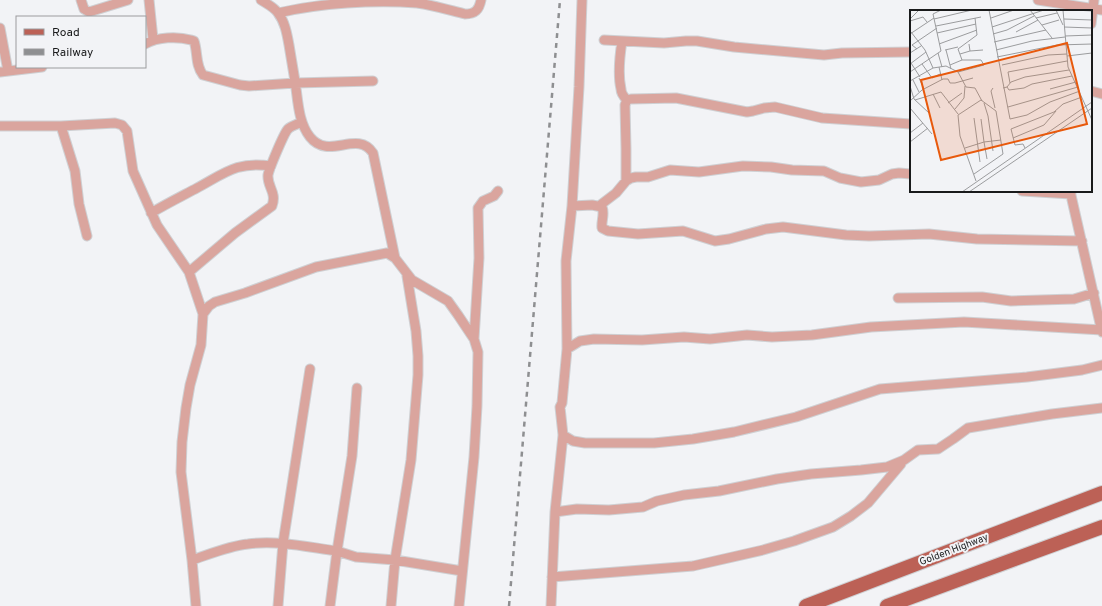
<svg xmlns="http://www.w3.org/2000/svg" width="1102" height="606" viewBox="0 0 1102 606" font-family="Overpass,sans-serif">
<rect width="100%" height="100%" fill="#f2f3f6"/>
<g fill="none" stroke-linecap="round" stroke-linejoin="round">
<defs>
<path id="minor" d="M81,0L84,9L89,12L128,0
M149,0L153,39
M261,0C267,4 274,7 278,13C285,22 287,34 289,45C291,57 293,69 295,81C298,100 298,122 310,137C329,161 357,129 373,153L395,258
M582,0L579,87L572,206L566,261L567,349L562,403L560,407L563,435L573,441L585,443H654L693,439L734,432L796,417L880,389L1027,377L1082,370L1102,365
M1038,0L1102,10
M278,13C321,3 373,0 417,3C433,5 449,10 465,14C475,14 479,10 481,0
M1091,24L1094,0
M0,28L8,71
M604,40L664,43L686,41H697L734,47L824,55L842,53L911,52
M622,41C620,54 618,76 621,89C621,93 624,97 627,100
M145,44C158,37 177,36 191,40L194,41C198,52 195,65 203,75L240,85L249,86L295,83L373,81
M0,72L42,67
M1091,91L1102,94
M0,126H61L115,123L122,125L127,131L133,171L157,225L189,272L203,314
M61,126L75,171L79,204L87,236
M626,181V149L625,105L627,100L631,99L676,98L747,112L753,111L764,108L775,107L822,118L911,124
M1022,191L1071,194
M1070,191L1102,332
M572,206L592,205L602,207C605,214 601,221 602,228L608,231L638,234L683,231L715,241L729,239L766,229L783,227L846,235L869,236L929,234L977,239L1082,241
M599,206L616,193L626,181L631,178L636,177H648L670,170L699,172L743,166L771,167L792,170L824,171L840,178L861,182L879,180L892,174L899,173L911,174
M151,213C166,204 182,196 197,188C225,173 237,161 271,166
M189,272L235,233L272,206C277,192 267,187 268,175C269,169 284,133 288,129C291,126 298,124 302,122
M898,298L982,297L1011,301L1074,299L1094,293
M474,339L479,258L478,208L483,201L494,196L498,191
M567,349L580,341L594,339L642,340L684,337L710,339L747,335L772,337L812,335L871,327L964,322L1102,330
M357,388L352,456L337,551L356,557L395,560L462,571
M555,512L563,435
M192,560C210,554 229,546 248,544C278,540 307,547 337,551L330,606
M552,577L693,566L763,550L794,541L833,527L851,516L868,503L901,464
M196,606L192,560L181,472L182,442L186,408L190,385L201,345L203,314L209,306L215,302L245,293L316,267L387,253L395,258L412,280L448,301L458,315L474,339L478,352L477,406L474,457L459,606
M278,606L283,543L310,369
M391,606L395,560L411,460L418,375V356L416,331L407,276
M551,606L555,512L577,509L609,510L643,507L657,501L684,495L719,491L777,479L811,474L861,470L887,467L904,460L918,450L938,449L953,439L968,428L1052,414L1102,408"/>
<path id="primary" d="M806,606L1102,493
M887,606L1102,527"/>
</defs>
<use href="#minor" stroke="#cfd0d3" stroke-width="11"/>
<use href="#primary" stroke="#cfd0d3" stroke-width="16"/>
<use href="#minor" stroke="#daa59e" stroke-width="9"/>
<use href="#primary" stroke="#bc6156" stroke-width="14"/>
<path stroke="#8e8f91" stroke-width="2.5" stroke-dasharray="5 5" stroke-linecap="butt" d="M509,606L560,0"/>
</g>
<g text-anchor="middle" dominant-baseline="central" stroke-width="4" stroke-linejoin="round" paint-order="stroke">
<g font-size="10" fill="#191a1b" stroke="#f2f3f6">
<text transform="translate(954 550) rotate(-21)">Golden Highway</text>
</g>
</g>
<g transform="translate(910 10)">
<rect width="182" height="182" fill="#f2f3f6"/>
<path fill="none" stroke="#9b9c9e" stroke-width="1" d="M79,0L100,109L117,105L140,92L170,81M120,0L142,28M146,0L153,15M153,0L158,57L182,110M165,0L182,1M81,8L104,0M126,8L147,3M0,9L9,0M24,9L62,0M154,9L182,10M0,11L13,7L17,12M132,15L149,10M26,16L71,7M82,17L134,0M154,17L182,18M1,22L15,40L23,58M106,22L128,10M27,23L66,14M0,24L24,8M83,24L97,20L124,6M155,26L182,25M84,32L136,20M29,34L67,20M7,39L2,35L27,18M35,40L48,37M36,40L41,59M86,40L122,31L155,27M60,41L73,40M0,43L11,36M28,43L32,57M50,44L60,41L59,34M157,46L182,43M87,47L147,35L182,34M1,53L10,67M0,54L16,42M12,54L22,68L30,64M40,55L52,50M92,55L138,45L157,44M29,57L32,70M0,62L31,41L23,4L31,0M48,62L74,55L71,50H52L48,39L67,25L65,8M9,68L14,79M3,70L9,82M0,71L23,58L36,56L48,62L56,77L65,78L72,91M100,73L98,62L157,51M0,76L4,89L19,103M97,77L101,72L115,67L159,60M83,78L81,81L85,98M93,78L97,77L99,80L114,78L122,74L162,66M140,79L166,72M23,84L30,98M5,90L31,82L48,104M0,91L12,80L33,69H38L40,73H45L63,68M38,93L52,83M74,93L78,106L83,141M98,97L168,77M0,98L22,124M45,99L54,88L55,76M64,108L70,152M71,109L74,132L91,130M0,123L13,113M103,128L134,115L146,101M0,132L18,118M55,138L74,132L77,149M115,138L113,134L105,135L101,119L144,102L153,94L172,87M64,164L93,144L86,101L71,90L48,105L50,126L66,171M52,182L182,92M59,182L182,98"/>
<path fill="#e8590c" fill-opacity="0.15" stroke="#e8590c" stroke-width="2" d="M157,33L177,114L31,150L11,70Z"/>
<rect width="182" height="182" fill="none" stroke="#191a1b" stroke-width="2"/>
</g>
<rect x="16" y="16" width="130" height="52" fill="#f2f3f6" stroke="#9b9c9e"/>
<rect x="24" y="29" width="20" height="6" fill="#bc6156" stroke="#9b9c9e"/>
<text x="52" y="36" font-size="12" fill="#191a1b">Road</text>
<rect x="24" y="49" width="20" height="6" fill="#8e8f91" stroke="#9b9c9e"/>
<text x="52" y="56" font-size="12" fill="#191a1b">Railway</text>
</svg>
